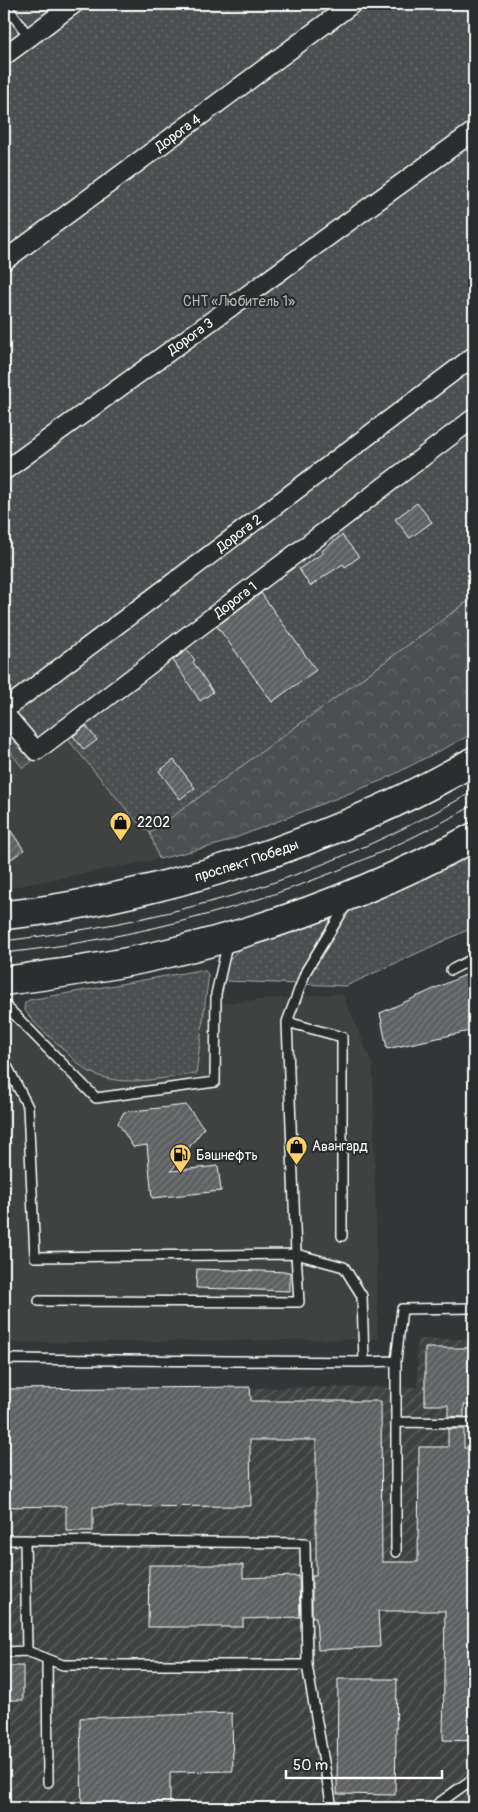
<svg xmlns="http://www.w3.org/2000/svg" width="478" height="1812" viewBox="0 0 478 1812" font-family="Pangolin,sans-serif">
<defs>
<pattern id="industrial-furrows" width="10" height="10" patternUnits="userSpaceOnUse" patternTransform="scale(1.25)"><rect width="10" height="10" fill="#404243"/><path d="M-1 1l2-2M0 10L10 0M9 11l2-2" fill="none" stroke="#5d5e5f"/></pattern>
<pattern id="grass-dots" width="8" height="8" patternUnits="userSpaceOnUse" patternTransform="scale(1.25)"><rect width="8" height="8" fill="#4c4f50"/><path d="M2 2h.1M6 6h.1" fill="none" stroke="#67696a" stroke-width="1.8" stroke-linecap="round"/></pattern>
<pattern id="forest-crowns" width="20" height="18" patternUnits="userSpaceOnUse" patternTransform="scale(1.25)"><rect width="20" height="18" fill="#4c4f50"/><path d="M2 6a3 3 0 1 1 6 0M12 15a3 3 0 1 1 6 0" fill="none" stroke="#67696a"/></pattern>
<pattern id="building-hatch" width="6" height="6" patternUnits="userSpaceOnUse" patternTransform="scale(1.25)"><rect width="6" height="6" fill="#5f6162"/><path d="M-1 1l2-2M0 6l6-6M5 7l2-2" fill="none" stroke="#77797a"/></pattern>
</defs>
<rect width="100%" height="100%" fill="#333536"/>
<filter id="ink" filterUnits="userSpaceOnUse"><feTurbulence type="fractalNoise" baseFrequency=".02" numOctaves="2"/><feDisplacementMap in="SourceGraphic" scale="10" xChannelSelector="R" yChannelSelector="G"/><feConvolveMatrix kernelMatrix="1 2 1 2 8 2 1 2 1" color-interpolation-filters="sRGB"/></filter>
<g filter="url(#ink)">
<path fill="#404243" d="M65,736L136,821L150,833L159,859L4,889V745L23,768Z
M342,993L373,1065L378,1339L4,1343V1022Z"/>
<path fill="url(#industrial-furrows)" d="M417,1339H474V1808H4V1389L418,1387Z"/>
<path fill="url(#grass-dots)" stroke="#a6a7a8" d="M4,4H474V597L150,833L136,821L65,736L23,768L4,745Z
M474,853V927L346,986L227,981L219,973L235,953L250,943L365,903Z
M200,970L205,971L208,974V981L196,1074C164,1077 125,1088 94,1074C80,1068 69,1054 59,1045C47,1034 32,1022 24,1009L25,1003L29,1000Z"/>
<path fill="url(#forest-crowns)" stroke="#a6a7a8" d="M474,597V733L383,780L220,844L159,859L150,833Z"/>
<path fill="url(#building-hatch)" stroke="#fff" d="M417,503L432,522L410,538L395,519Z
M342,535L359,557L345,567L343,564L310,586L299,569L323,553L322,551Z
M261,593L316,670L272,702L217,626Z
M187,650L195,660L193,662L213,692L200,701L173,660Z
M86,726L97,740L84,750L73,736Z
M174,760L195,788L180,799L159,771Z
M4,821L24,850L4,864Z
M474,971V1030L387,1049L380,1013Z
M186,1105L204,1128L171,1171L218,1166L221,1191L152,1198L147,1145L133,1147L118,1123L124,1112Z
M197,1269L290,1272V1291L196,1288Z
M425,1348H474V1405H464V1417L448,1416V1405H425Z
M250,1387L251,1401H381L382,1562H418L419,1447H448V1429H464V1448H474V1741L443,1740L445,1611H378L380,1647L318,1650L316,1617H312V1576H316V1440H250L251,1506L93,1507V1531H66V1506L4,1507V1389Z
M149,1565H243V1578L299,1576L300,1617L243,1619V1627H148Z
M4,1666H23V1700H4Z
M338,1679H397L395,1795L337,1794Z
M232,1713L233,1771L170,1772V1808H82L80,1718Z"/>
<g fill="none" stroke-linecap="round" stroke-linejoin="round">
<defs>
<path id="lane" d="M5,4L29,37
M451,970L474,958
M4,1004L96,1098L215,1082L216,994L228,941
M287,1022L342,1037V1236
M4,1060L28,1107L35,1257L296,1254L287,1022L306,971L347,904
M39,1301L299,1302L296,1254L344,1267L362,1296L364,1362
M4,1359L364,1362L396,1361L402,1309L474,1308
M396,1422L474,1423
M4,1540L305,1543L307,1665
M25,1540L27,1651
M396,1552V1361
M4,1652L27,1651L63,1665H307L332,1808
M47,1659L48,1782
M432,1808L474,1778"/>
<g id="street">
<path d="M4,56L74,4"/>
<path id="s1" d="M4,261L352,4"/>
<path id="s2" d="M4,471L474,131"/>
<path id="s3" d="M4,710L474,356"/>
<path id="s4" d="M4,713L36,751L474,418"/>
</g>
<g id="primary">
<path id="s5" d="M4,915C54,911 104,900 153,888C265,860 374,819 474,761"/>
<path d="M4,981C56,974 109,967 160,955C269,930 375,890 474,837"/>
</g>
</defs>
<use href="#lane" stroke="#fff" stroke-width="12"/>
<use href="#street" stroke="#fff" stroke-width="21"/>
<use href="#primary" stroke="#fff" stroke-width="31"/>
<use href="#lane" stroke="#2a2d2e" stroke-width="9"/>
<use href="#street" stroke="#2a2d2e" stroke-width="18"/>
<use href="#primary" stroke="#2a2d2e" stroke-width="28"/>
<path stroke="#fff" stroke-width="1" d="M4,941C67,933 129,923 190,907C289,883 386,841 474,791
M4,953C169,935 329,887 474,805"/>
</g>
</g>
<defs>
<symbol id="shop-pin" viewBox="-11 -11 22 30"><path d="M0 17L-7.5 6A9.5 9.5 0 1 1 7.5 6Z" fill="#ffd166" stroke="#2a2d2e"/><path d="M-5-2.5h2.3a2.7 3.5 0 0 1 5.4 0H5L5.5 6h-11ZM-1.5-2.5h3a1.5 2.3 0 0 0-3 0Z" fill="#111"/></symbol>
<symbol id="fuel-pin" viewBox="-11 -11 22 30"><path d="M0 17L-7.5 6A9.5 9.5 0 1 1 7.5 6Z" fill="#ffd166" stroke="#2a2d2e"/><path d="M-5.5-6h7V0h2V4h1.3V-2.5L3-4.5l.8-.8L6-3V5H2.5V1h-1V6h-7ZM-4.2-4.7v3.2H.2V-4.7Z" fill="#111"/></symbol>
</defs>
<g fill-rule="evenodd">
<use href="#shop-pin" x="108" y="810" width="25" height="34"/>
<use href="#shop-pin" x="284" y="1134" width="25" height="34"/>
<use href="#fuel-pin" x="168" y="1142" width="25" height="34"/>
</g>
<g text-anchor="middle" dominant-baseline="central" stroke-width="4.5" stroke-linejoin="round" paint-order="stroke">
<g font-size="14" fill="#fff" stroke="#2a2d2e">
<text stroke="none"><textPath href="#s1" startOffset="216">Дорога 4</textPath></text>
<text stroke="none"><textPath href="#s2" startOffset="230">Дорога 3</textPath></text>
<text stroke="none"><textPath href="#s3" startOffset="294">Дорога 2</textPath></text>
<text stroke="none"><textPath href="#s4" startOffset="300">Дорога 1</textPath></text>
<text stroke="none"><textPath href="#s5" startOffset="249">проспект Победы</textPath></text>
</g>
<g font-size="14" fill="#b7b9b9" stroke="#2a2d2e">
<text x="239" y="301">СНТ «Любитель 1»</text>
</g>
<g font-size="14" fill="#fff" stroke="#2a2d2e" text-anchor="start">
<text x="137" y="822">2202</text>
<text x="312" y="1146">Авангард</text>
<text x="196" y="1155">Башнефть</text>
</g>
</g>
<rect width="478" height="1812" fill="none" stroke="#2a2d2e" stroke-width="20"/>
<rect x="10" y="10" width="458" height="1792" fill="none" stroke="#fff" stroke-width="2" filter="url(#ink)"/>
<path d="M286 1770v8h156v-8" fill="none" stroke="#ffffff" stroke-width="2.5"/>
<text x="293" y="1770" font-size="15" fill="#ffffff" stroke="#2a2d2e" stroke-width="4" paint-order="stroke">50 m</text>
</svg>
